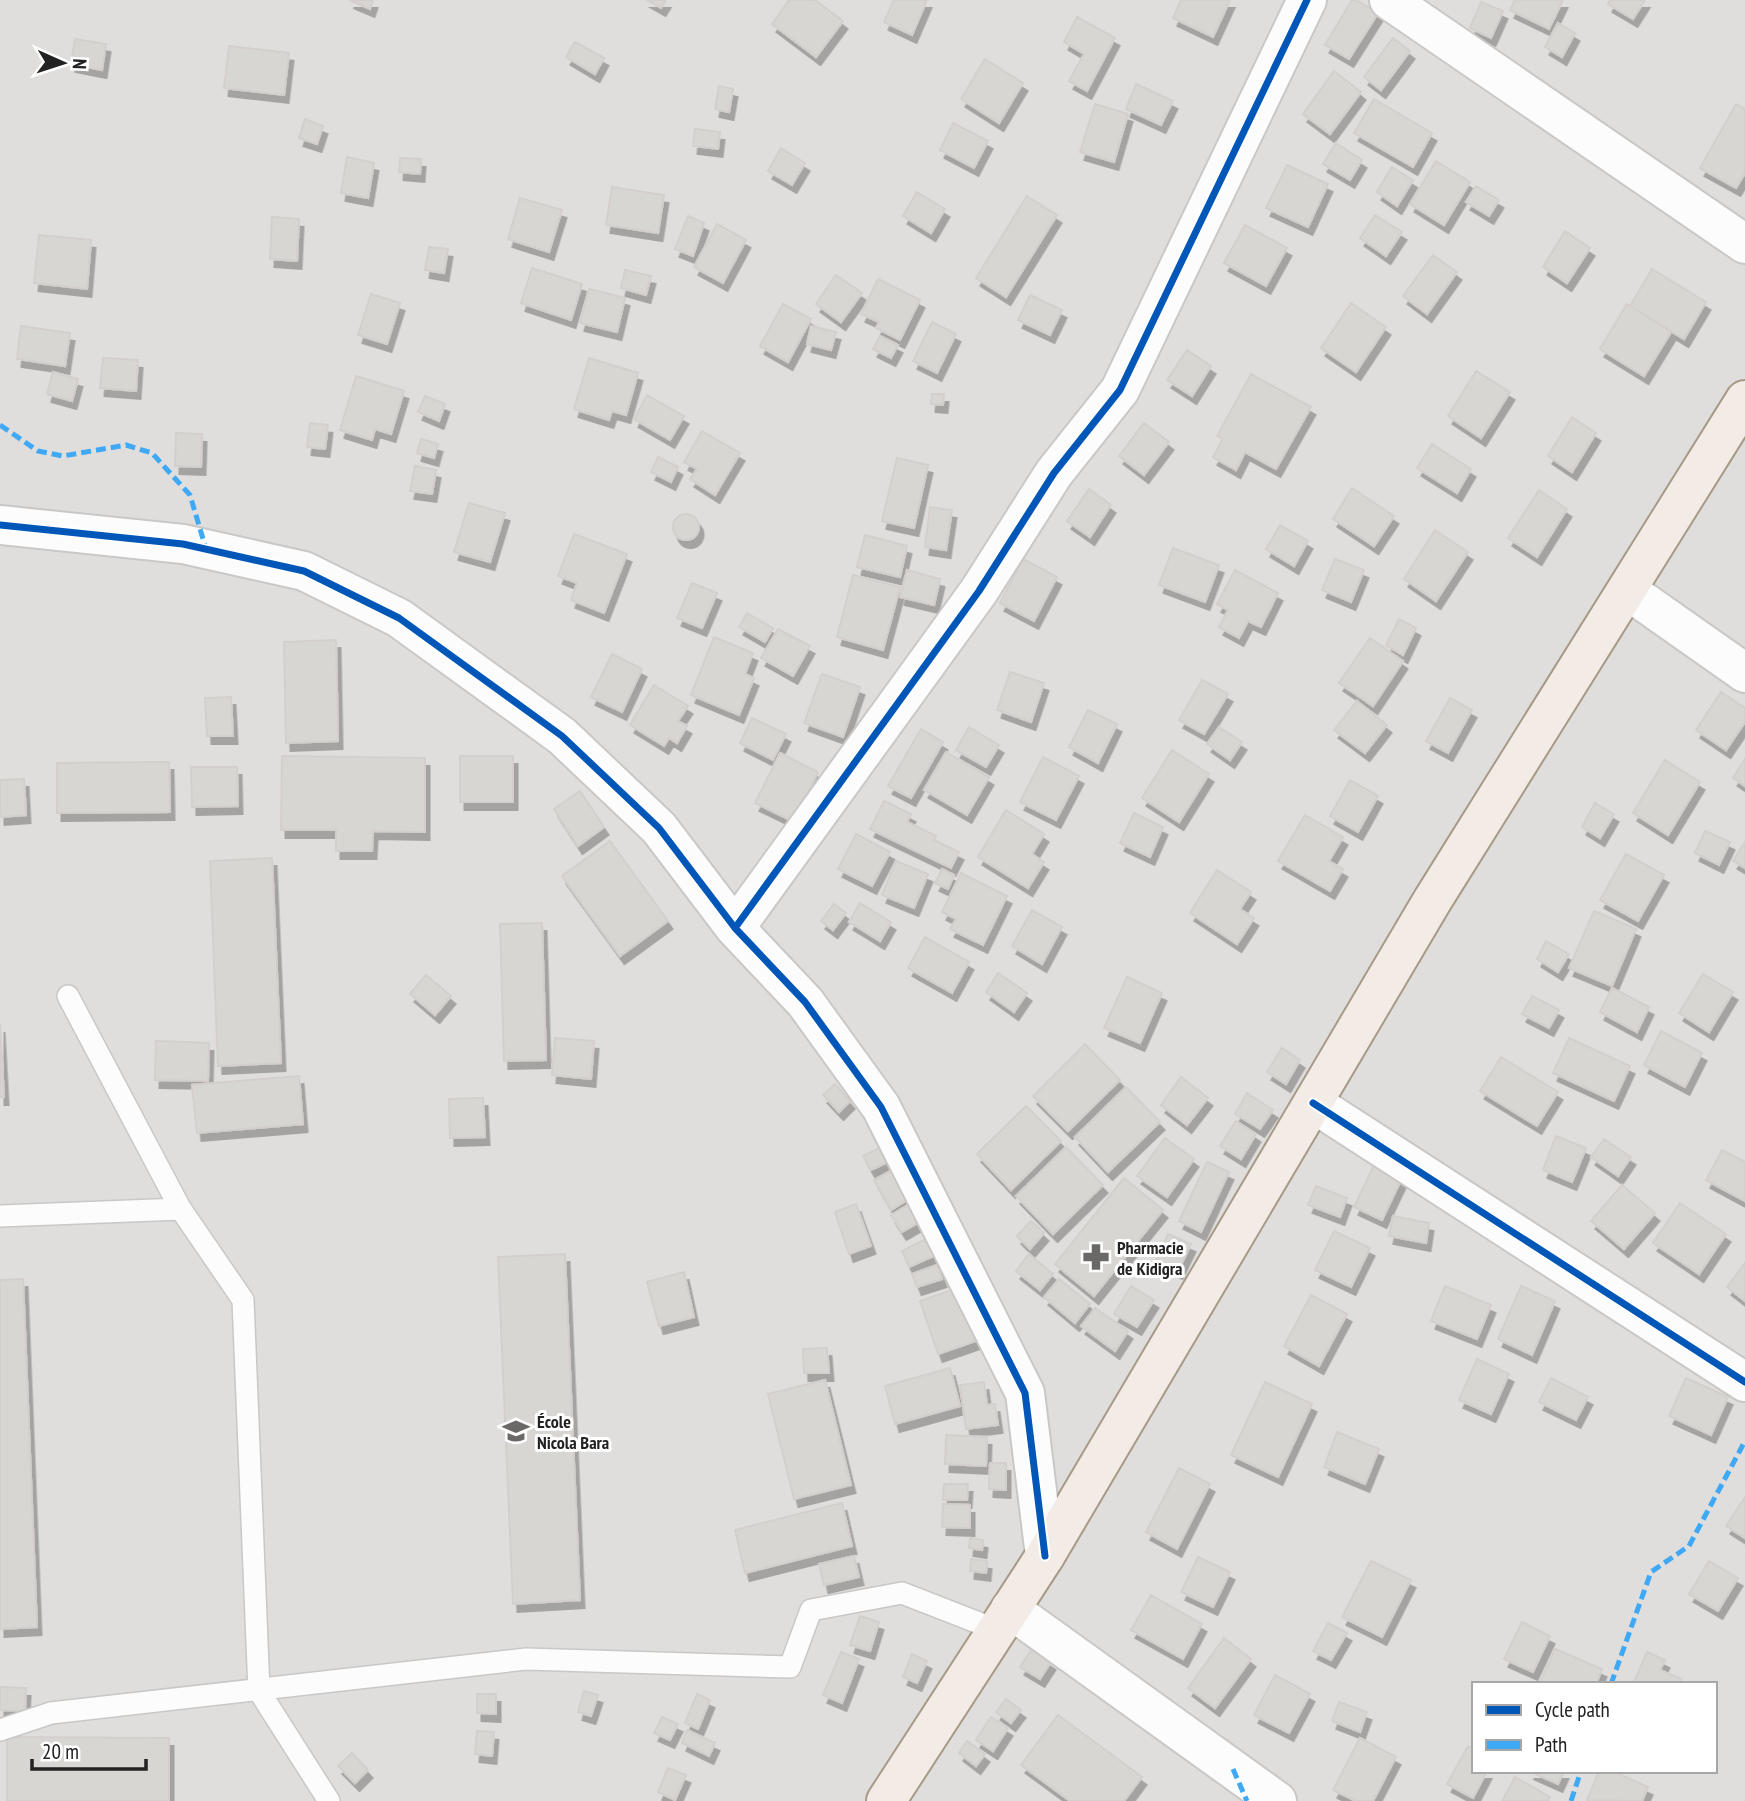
<svg xmlns="http://www.w3.org/2000/svg" width="1745" height="1801" viewBox="0 0 1745 1801" font-family="'PT Sans Narrow',sans-serif">
<defs>
<filter id="shadow"><feDropShadow dx="4.5" dy="8" stdDeviation="0" flood-color="#0004"/></filter>
</defs>
<rect width="100%" height="100%" fill="#f0eeeb"/>
<path fill="#dfdedc" fill-rule="evenodd" d="M0,0H1745V1801H0ZM1474,1684H1715V1771H1474Z"/>
<path fill="#d8d6d3" stroke="#d4cfcc" stroke-width="2" filter="url(#shadow)" d="M349,0H373L370,9Z
M647,0H666L661,8Z
M789,0H815L843,21L816,57L772,24Z
M894,0H927L912,35L884,22Z
M1181,0H1230L1213,37L1173,18Z
M1352,0H1356L1378,13L1349,59L1325,45Z
M1515,0H1563L1549,29L1510,10Z
M1610,0H1645L1633,19L1608,4Z
M1481,2L1503,11L1491,38L1470,28Z
M1077,17L1115,38L1087,91L1069,81L1084,54L1064,42Z
M1558,23L1575,33L1562,57L1545,47Z
M1393,38L1410,51L1381,90L1364,77Z
M75,39L106,44L102,70L71,64Z
M575,42L604,58L595,74L566,57Z
M229,46L289,53L284,95L224,88Z
M985,59L1023,83L999,123L961,99Z
M1334,71L1361,92L1330,134L1303,114Z
M1136,84L1173,101L1161,125L1126,109Z
M719,86L733,89L729,112L715,109Z
M1374,99L1432,133L1413,167L1354,133Z
M1095,104L1128,114L1114,162L1080,152Z
M1736,104L1745,109V173L1736,188L1700,168Z
M305,119L323,126L317,144L299,138Z
M953,123L988,141L974,168L940,150Z
M695,129L720,132L718,149L693,146Z
M1336,143L1362,160L1350,180L1323,164Z
M781,148L805,163L792,185L768,171Z
M347,157L374,163L368,198L341,193Z
M400,158L421,159L420,174L399,172Z
M1436,161L1470,182L1444,225L1410,204Z
M1287,165L1328,184L1308,227L1266,208Z
M1392,167L1413,180L1397,206L1377,192Z
M1476,186L1499,200L1489,216L1466,202Z
M612,187L664,195L658,233L606,225Z
M917,192L945,209L931,233L903,216Z
M1027,196L1057,215L1006,297L976,278Z
M520,198L562,210L549,252L508,239Z
M1375,215L1402,232L1386,256L1360,238Z
M688,216L704,223L693,256L675,249Z
M272,217L299,219L297,261L270,259Z
M717,224L746,240L723,283L694,267Z
M1245,225L1287,248L1266,286L1224,263Z
M1565,231L1590,248L1567,283L1543,267Z
M39,235L91,240L87,289L34,283Z
M429,247L448,249L444,273L425,270Z
M1433,255L1457,272L1427,314L1403,296Z
M532,268L582,284L571,320L521,303Z
M1652,269L1706,302L1684,339L1630,306Z
M625,270L651,276L646,295L621,288Z
M836,275L862,293L841,322L816,304Z
M878,279L920,300L900,340L876,328L879,322L861,314Z
M589,289L625,298L617,332L580,323Z
M371,294L400,303L387,344L358,335Z
M1030,295L1062,310L1050,335L1018,320Z
M1351,303L1386,327L1356,372L1321,348Z
M783,304L811,319L788,362L760,346Z
M1627,304L1671,332L1644,376L1600,349Z
M932,322L956,334L937,373L913,361Z
M21,326L70,333L65,366L17,359Z
M811,326L836,332L831,350L807,344Z
M880,336L898,345L891,358L873,349Z
M1187,350L1211,366L1192,396L1167,380Z
M103,358L138,360L136,391L100,388Z
M589,358L638,373L626,415L612,411L609,420L574,409Z
M1476,371L1510,392L1481,438L1448,416Z
M53,372L78,379L72,401L47,394Z
M1251,374L1311,407L1276,469L1245,452L1236,470L1213,457L1223,439L1217,436Z
M356,376L404,391L391,434L375,429L372,440L340,430Z
M932,394H944L943,405L931,404Z
M647,395L684,416L670,440L634,419Z
M425,396L445,404L439,421L418,412Z
M1572,417L1596,433L1572,472L1548,456Z
M310,423L328,425L325,449L307,447Z
M1144,423L1169,442L1144,475L1119,456Z
M702,431L740,453L715,495L690,479L697,469L684,462Z
M176,433L202,434L201,467L175,466Z
M421,439L438,444L434,458L417,453Z
M1432,444L1471,469L1457,493L1417,468Z
M658,457L678,467L671,482L651,472Z
M897,458L928,465L914,528L882,521Z
M415,466L436,470L432,494L410,491Z
M1352,488L1394,516L1374,546L1333,519Z
M1089,489L1111,505L1090,537L1067,521Z
M1539,490L1567,509L1537,557L1508,538Z
M469,503L505,513L490,562L454,552Z
M930,507L952,510L946,550L925,547Z
M673 527a13 13 0 1 1 26 0a13 13 0 1 1-26 0Z
M1280,525L1308,541L1294,566L1266,549Z
M1435,530L1468,552L1436,601L1404,579Z
M574,534L627,554L604,613L571,600L577,583L558,576Z
M865,535L907,546L900,577L857,567Z
M1173,548L1219,565L1205,602L1159,585Z
M1023,559L1057,577L1034,621L1000,603Z
M1335,559L1364,570L1351,602L1322,590Z
M907,570L940,579L934,605L900,597Z
M1235,570L1278,593L1261,627L1248,621L1239,638L1219,627L1228,610L1217,604Z
M853,575L900,587L883,650L837,637Z
M692,583L717,593L702,628L677,618Z
M747,613L773,628L765,642L739,627Z
M1399,619L1416,628L1403,655L1386,645Z
M778,629L810,646L793,676L761,658Z
M714,637L753,653L745,674L754,678L739,715L691,695Z
M1370,638L1403,661L1373,706L1339,683Z
M336,640L338,741L286,743L284,642Z
M612,654L642,669L622,712L591,697Z
M1010,672L1044,683L1031,722L997,710Z
M822,674L860,687L843,737L804,723Z
M1202,680L1228,694L1204,734L1179,720Z
M654,685L688,706L678,721L687,726L677,743L669,738L664,746L630,725Z
M1721,692L1745,708V722L1726,750L1696,730Z
M231,697L233,736H207L205,698Z
M1450,698L1472,710L1448,753L1426,741Z
M1357,701L1387,725L1365,753L1334,730Z
M1088,710L1117,724L1098,763L1069,747Z
M752,718L786,734L773,760L740,743Z
M969,727L999,745L986,767L956,750Z
M1219,727L1242,742L1230,760L1207,744Z
M921,729L943,742L911,798L888,786Z
M1172,750L1209,774L1179,822L1142,798Z
M946,752L989,777L967,815L924,790Z
M780,753L818,772L794,822L755,803Z
M282,756L425,758V832L373,831L372,851H336V830H281Z
M460,756H513V802H460Z
M1043,757L1079,776L1056,820L1020,802Z
M1745,759V786L1733,778Z
M1665,760L1700,782L1668,835L1633,813Z
M169,762L170,812L57,813V763Z
M191,767H237L238,806L192,807Z
M24,779L26,815L0,817V780Z
M1350,780L1378,796L1358,832L1330,816Z
M580,791L604,827L578,846L554,809Z
M884,801L911,814L907,822L936,836L934,840L959,852L951,868L870,829Z
M1595,803L1614,814L1600,838L1582,827Z
M1006,810L1044,834L1032,854L1044,862L1028,888L978,857Z
M1134,813L1163,827L1150,857L1120,843Z
M1305,815L1343,837L1329,861L1343,869L1330,891L1278,861Z
M1705,831L1730,842L1719,865L1695,853Z
M856,834L890,852L872,886L838,869Z
M610,841L668,921L620,956L562,876Z
M1745,842V868L1733,861Z
M1626,854L1664,875L1638,921L1600,900Z
M272,858L281,1063L218,1066L210,861Z
M896,861L928,874L914,908L882,895Z
M942,869L954,875L948,889L935,883Z
M1217,870L1251,892L1240,909L1254,918L1237,944L1190,913Z
M961,873L1007,896L983,945L950,929L956,919L942,912Z
M860,903L891,922L880,941L849,922Z
M834,904L846,913L833,930L821,921Z
M1032,910L1062,927L1042,964L1012,946Z
M1594,911L1636,929L1612,986L1569,968Z
M542,923L546,1060L504,1061L500,924Z
M925,937L969,962L952,993L908,968Z
M1546,941L1569,954L1558,972L1537,959Z
M998,973L1027,993L1014,1012L986,992Z
M1703,974L1733,992L1709,1032L1679,1013Z
M426,975L451,996L435,1015L410,994Z
M1127,977L1162,993L1140,1043L1104,1028Z
M1612,988L1649,1007L1637,1032L1600,1012Z
M1532,996L1559,1010L1549,1028L1522,1014Z
M0,1024L4,1097H0Z
M1661,1031L1702,1053L1685,1087L1644,1065Z
M555,1038L594,1041L591,1079L552,1075Z
M1569,1038L1630,1066L1614,1101L1553,1073Z
M156,1041L209,1043L208,1081L155,1080Z
M1085,1044L1120,1080L1068,1131L1033,1096Z
M1282,1048L1300,1060L1286,1084L1267,1072Z
M1501,1057L1558,1092L1537,1126L1480,1091Z
M299,1076L303,1124L197,1133L192,1085Z
M1181,1077L1208,1098L1187,1125L1161,1105Z
M835,1084L850,1101L839,1112L823,1095Z
M1126,1087L1160,1122L1108,1172L1075,1137Z
M1247,1093L1273,1110L1260,1129L1235,1114Z
M483,1098L485,1137L450,1138L449,1099Z
M1026,1106L1061,1141L1011,1190L977,1154Z
M1236,1121L1256,1134L1241,1159L1220,1146Z
M1556,1136L1586,1148L1572,1182L1543,1170Z
M1165,1138L1194,1159L1167,1197L1137,1176Z
M1604,1139L1631,1157L1618,1176L1591,1157Z
M881,1147L888,1162L871,1170L863,1156Z
M1066,1147L1103,1185L1053,1234L1016,1196Z
M1722,1150L1745,1162V1201L1706,1180Z
M1207,1162L1229,1172L1201,1232L1179,1221Z
M1374,1165L1402,1178L1382,1220L1354,1207Z
M894,1169L910,1198L891,1210L874,1180Z
M1124,1178L1163,1210L1094,1296L1055,1264Z
M1622,1185L1655,1213L1624,1249L1591,1221Z
M1316,1186L1347,1198L1340,1217L1308,1205Z
M1680,1203L1726,1234L1699,1274L1653,1243Z
M856,1204L871,1246L849,1254L835,1212Z
M910,1204L919,1222L902,1232L891,1215Z
M1393,1216L1429,1223L1426,1243L1389,1236Z
M1031,1221L1044,1233L1030,1249L1017,1236Z
M1334,1231L1370,1248L1351,1287L1315,1270Z
M1168,1234L1191,1244L1178,1271L1156,1260Z
M928,1238L936,1255L909,1267L902,1251Z
M565,1254L580,1600L513,1604L498,1257Z
M1029,1254L1053,1274L1040,1290L1016,1271Z
M1745,1263V1301L1727,1287Z
M937,1265L942,1279L917,1287L912,1274Z
M684,1272L694,1317L659,1326L647,1282Z
M23,1279L37,1627L0,1629V1280Z
M1059,1279L1090,1304L1075,1323L1044,1297Z
M1131,1286L1154,1300L1137,1327L1114,1314Z
M1445,1286L1491,1305L1477,1339L1431,1321Z
M1521,1286L1555,1301L1532,1355L1498,1339Z
M958,1288L976,1341L938,1354L920,1301Z
M1311,1295L1347,1314L1319,1366L1284,1346Z
M1095,1308L1128,1331L1115,1351L1081,1326Z
M827,1348L829,1373H804L803,1349Z
M1477,1359L1509,1374L1491,1414L1459,1400Z
M950,1368L960,1406L895,1424L885,1386Z
M1551,1378L1588,1397L1576,1420L1539,1402Z
M1686,1378L1728,1397L1711,1435L1669,1416Z
M825,1380L851,1485L794,1499L768,1394Z
M984,1382L987,1405L995,1404L998,1425L966,1429L960,1385Z
M1265,1382L1312,1404L1278,1477L1231,1455Z
M1337,1432L1379,1449L1365,1484L1324,1467Z
M946,1435L987,1437L986,1466L945,1464Z
M990,1463H1006V1490L989,1489Z
M1179,1468L1210,1484L1177,1549L1146,1532Z
M944,1484H968L967,1500H943Z
M1745,1497V1538L1726,1526Z
M842,1503L852,1546L745,1573L735,1530Z
M943,1504L970,1505V1528L942,1527Z
M970,1538L983,1540L982,1550L969,1548Z
M854,1556L859,1577L824,1585L819,1564Z
M1198,1557L1230,1572L1213,1607L1181,1592Z
M971,1559L987,1561L986,1573L970,1571Z
M1371,1561L1411,1580L1382,1637L1342,1617Z
M1709,1561L1738,1578L1718,1611L1689,1594Z
M1151,1595L1202,1624L1183,1659L1131,1630Z
M860,1616L879,1622L870,1651L850,1645Z
M1522,1622L1550,1636L1533,1672L1504,1659Z
M1328,1623L1347,1633L1331,1660L1313,1651Z
M1224,1638L1251,1659L1215,1708L1188,1688Z
M1032,1649L1051,1662L1040,1679L1020,1667Z
M1555,1649L1602,1669L1596,1684L1540,1683Z
M841,1652L859,1659L842,1703L823,1695Z
M1647,1652L1665,1660L1660,1670L1681,1679L1679,1684H1633Z
M912,1654L927,1661L917,1683L903,1677Z
M1275,1675L1310,1694L1289,1733L1254,1715Z
M0,1687L26,1688L25,1711L0,1710Z
M584,1691L598,1695L591,1716L578,1712Z
M477,1694H496V1714L477,1713Z
M697,1694L710,1700L698,1729L685,1723Z
M1006,1699L1021,1710L1011,1723L996,1712Z
M1339,1702L1367,1712L1360,1732L1332,1721Z
M1058,1715L1142,1777L1124,1801H1070L1021,1765Z
M662,1717L678,1724L670,1740L654,1733Z
M991,1717L1008,1728L993,1751L976,1740Z
M687,1730L715,1743L709,1756L682,1743Z
M477,1731L494,1732L492,1756L475,1754Z
M7,1737L169,1738V1801H7Z
M1360,1738L1396,1757L1373,1801H1356L1333,1790Z
M967,1741L985,1754L976,1766L959,1753Z
M1468,1746L1474,1749V1771H1487L1473,1798L1447,1784Z
M352,1753L368,1770L355,1783L338,1766Z
M668,1768L686,1775L675,1800L658,1792Z
M1529,1771H1564L1558,1784Z
M1599,1771H1612L1648,1787L1642,1801L1587,1800Z
M1515,1777L1550,1797L1547,1801H1502Z"/>
<g fill="none" stroke-linecap="round" stroke-linejoin="round">
<defs>
<path id="service" d="M68,996L180,1208L243,1300L259,1691L329,1801
M0,1216L181,1209
M0,1730L51,1713L526,1659L790,1667L811,1610L902,1593L997,1630"/>
<path id="minor" d="M1389,0L1745,244
M0,525L183,544L304,571L399,618L562,736L659,828L735,928L805,1002L881,1107L1025,1393L1045,1556
M1627,590L1745,673
M735,928L979,591L1054,473L1120,390L1307,0
M1313,1103L1745,1382
M1010,1609L1277,1801"/>
<path id="primary" d="M886,1801L1045,1556L1432,901L1745,400"/>
</defs>
<use href="#service" stroke="#c9c8c7" stroke-width="24"/>
<use href="#minor" stroke="#c9c8c7" stroke-width="42"/>
<use href="#primary" stroke="#a79a86" stroke-width="42"/>
<use href="#service" stroke="#fdfcfc" stroke-width="21"/>
<use href="#minor" stroke="#fdfcfc" stroke-width="38"/>
<use href="#primary" stroke="#f3ece6" stroke-width="38"/>
<path stroke="#3fa9f5" stroke-width="5" stroke-dasharray="10 5" stroke-linecap="butt" d="M0,425L38,451L63,456L126,445L152,453L190,495L206,549
M1611,1684L1651,1572L1689,1546L1745,1441
M1233,1769L1247,1801
M1571,1801L1581,1771"/>
<defs>
<path id="cycleway" d="M0,525L183,544L304,571L399,618L562,736L659,828L735,928L805,1002L881,1107L1025,1393L1045,1556
M735,928L979,591L1054,473L1120,390L1307,0
M1313,1103L1745,1382"/>
</defs>
<use href="#cycleway" stroke="#fff" stroke-width="11"/>
<use href="#cycleway" stroke="#0057b8" stroke-width="7"/>
</g>
<defs>
<symbol id="pharmacy-bare" viewBox="-9 -9 18 18"><path d="M-2-6h4v4h4v4h-4v4h-4v-4h-4v-4h4Z" fill="#6a6968" stroke="#fff" stroke-width="2.5" paint-order="stroke"/></symbol>
<symbol id="school-bare" viewBox="-9 -9 18 18"><path d="M0-5L7-2L0 1L-7-2ZM-4 1L0 2.5L4 1V4Q0 6-4 4Z" fill="#6a6968" stroke="#fff" stroke-width="2.5" paint-order="stroke"/></symbol>
</defs>
<g fill-rule="evenodd">
<use href="#pharmacy-bare" x="1077" y="1238" width="38" height="38"/>
<use href="#school-bare" x="497" y="1412" width="38" height="38"/>
</g>
<g text-anchor="middle" dominant-baseline="central" stroke-width="6" stroke-linejoin="round" paint-order="stroke">
<g font-size="18" font-weight="bold" fill="#222" stroke="#fff" text-anchor="start">
<text x="1117" y="1247">Pharmacie<tspan x="1117" dy="21">de Kidigra</tspan></text>
<text x="537" y="1421">École<tspan x="537" dy="21">Nicola Bara</tspan></text>
</g>
</g>
<rect x="1472" y="1682" width="245" height="91" fill="#ffffff" stroke="#a7a7a7" stroke-width="2"/>
<rect x="1486" y="1705" width="35" height="10" fill="#0057b8" stroke="#a7a7a7" stroke-width="2"/>
<text x="1535" y="1717" font-size="21" fill="#222222">Cycle path</text>
<rect x="1486" y="1740" width="35" height="10" fill="#3fa9f5" stroke="#a7a7a7" stroke-width="2"/>
<text x="1535" y="1752" font-size="21" fill="#222222">Path</text>
<g transform="translate(63 63) rotate(93)" stroke="#ffffff" stroke-width="5" paint-order="stroke">
<path d="M0-5L12 26L0 18L-12 26Z" fill="#222222"/>
<text y="-10" font-size="19" font-weight="bold" text-anchor="middle" fill="#222222">N</text>
</g>
<path d="M32 1759v10h114v-10" fill="none" stroke="#222222" stroke-width="3.5"/>
<text x="42" y="1759" font-size="21" fill="#222222" stroke="#ffffff" stroke-width="5" paint-order="stroke">20 m</text>
</svg>
